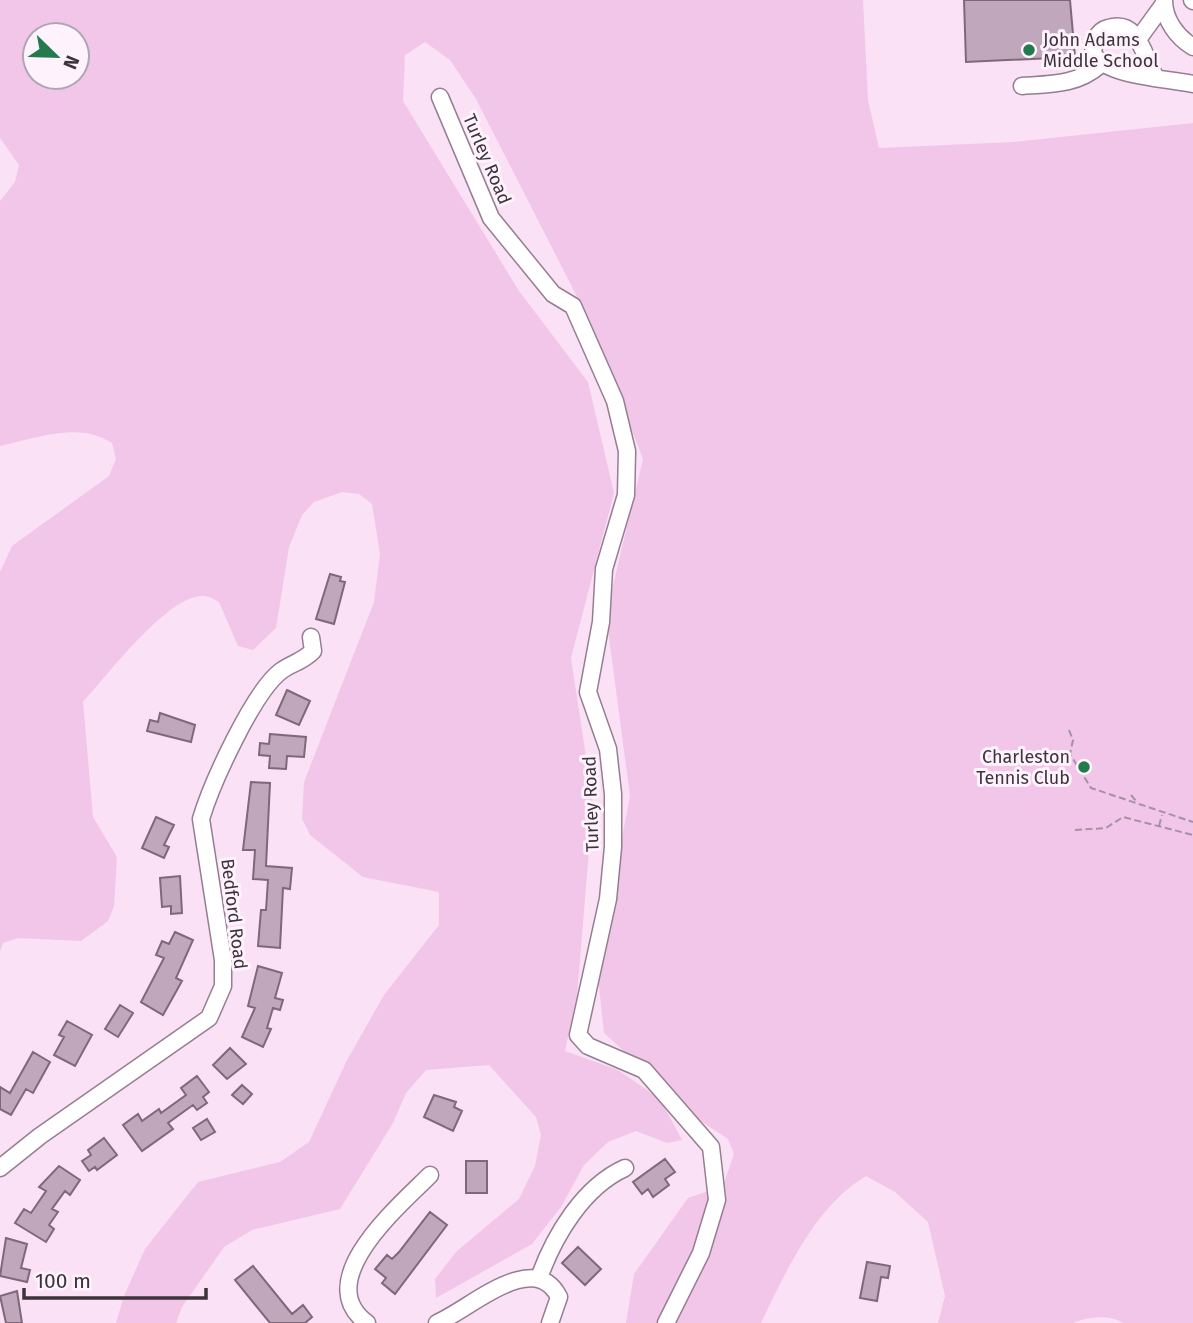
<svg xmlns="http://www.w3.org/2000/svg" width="1193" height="1323" viewBox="0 0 1193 1323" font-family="'Fira Sans',sans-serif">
<rect width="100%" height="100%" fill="#fbe1f5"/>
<path fill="#f1c6e9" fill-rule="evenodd" d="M0,0H863L868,100L879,148L1014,142L1193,123V1323H1123C1109,1314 1087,1317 1073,1323H938L945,1296L928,1222L895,1192L866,1176C816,1205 785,1273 761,1323H626L634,1274L688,1198L723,1186L734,1154L728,1139L698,1119L604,1033L597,968L630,796L606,615L643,459L592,326L476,99L450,60L425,42L405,55L403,101L519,291L588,382L614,493L571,658L593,803L577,995L565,1051L618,1070L660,1099L682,1140L667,1143L636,1131L608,1142L584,1165L561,1207L532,1244L436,1298L435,1279L456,1252L519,1199L535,1166L541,1135L536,1117L489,1065L426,1070L406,1093L393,1123L340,1209L252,1230L224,1247L182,1307L176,1323H116L124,1296L145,1249L198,1182L280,1162L309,1142L346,1062L384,995L439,925V892L363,877L310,835L302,819L304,782L374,602L380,554L372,504L359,494L342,492L314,502L302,515L289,547L276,628L253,650L238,646L219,602C215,600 209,596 204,596C169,593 106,677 83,702L93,817L117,857L114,906L108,921L81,941L18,938L3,943L0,951V572L12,546L109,476L116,459L112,443C79,421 36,438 0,446V201L15,182L19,165L0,138ZM35,35H77V77H35Z"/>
<path fill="#c0a7bb" stroke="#7e687a" stroke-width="2" d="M964,0H1070L1075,57L966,62Z
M330,574L341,577L340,581L345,582L334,624L316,619Z
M287,690L310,701L299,725L276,715Z
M160,713L195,725L191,742L147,731L150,720L158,722Z
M270,734L306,737L304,757L287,756L286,769L269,768L270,756L259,755L260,743L269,744Z
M251,782L270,783L266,866L292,868L290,889L283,888L280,948L258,946L261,910H266L268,880L253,879L255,850H243Z
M156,817L174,825L164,845L169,847L164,858L142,848Z
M180,876L182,913L171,914V906L162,907L160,878Z
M175,932L193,940L176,978L182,981L163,1015L141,1002L164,958L156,955L162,941L169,944Z
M258,966L282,973L275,998L283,1000L280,1010L273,1008L267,1028L271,1029L263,1047L242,1037L255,1008L248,1006Z
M120,1005L133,1013L118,1037L105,1029Z
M67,1021L92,1035L75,1066L54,1055L64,1037L59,1035Z
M230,1048L246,1064L227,1079L213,1065Z
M33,1052L50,1062L33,1093L26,1089L11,1115L0,1109V1087L10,1093Z
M197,1076L209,1092L203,1097L207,1103L197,1110L193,1105L168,1123L173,1129L142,1151L123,1125L138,1114L142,1121L159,1109L161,1113L186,1095L181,1088Z
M242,1085L252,1094L243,1104L232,1095Z
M434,1095L456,1102L454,1107L462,1111L453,1131L424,1117Z
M207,1119L215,1132L201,1140L193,1128Z
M104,1138L117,1155L97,1170L95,1167L89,1171L82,1161L91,1155L88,1150Z
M665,1159L675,1172L665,1179L669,1185L653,1197L648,1189L642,1194L633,1182Z
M466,1161H487V1193H466Z
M59,1166L80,1180L70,1195L65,1191L52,1209L58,1212L49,1225L54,1229L46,1242L15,1223L24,1209L31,1213L46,1191L39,1187Z
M430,1212L447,1225L395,1294L382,1283L386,1278L375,1269L387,1255L392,1259L399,1252Z
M6,1238L27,1244L21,1268L30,1270L27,1282L0,1276Z
M578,1247L601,1269L585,1285L562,1263Z
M867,1262L890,1266L888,1278L881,1277L877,1301L860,1298Z
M253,1266L292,1314L303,1305L312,1317L305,1323H270L235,1280Z
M17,1291L22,1323H6L0,1296Z"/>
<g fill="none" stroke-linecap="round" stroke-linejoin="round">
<defs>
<path id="minor" d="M1164,0C1164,20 1177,37 1193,47
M1192,0L1193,1
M1139,38L1163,5
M1155,76C1143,55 1139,19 1108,28C1096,31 1094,43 1093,54C1109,77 1165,78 1193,84
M1022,86C1051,84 1077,85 1100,65
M440,97L491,218L553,294L573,306L615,401L627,451L626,495L604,569L601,622L588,692L608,749L613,794V847L608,899L578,1035L588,1046L644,1070L711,1147L717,1200L701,1253L666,1323
M0,1168L40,1136L209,1018L223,986V960L201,819C211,785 253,692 281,671C292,663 302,662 313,651L311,637
M539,1278C554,1236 583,1187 625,1168
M367,1323C310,1281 399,1206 430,1175
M437,1323C470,1309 534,1248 559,1297L550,1323"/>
</defs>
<use href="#minor" stroke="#957e91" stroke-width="19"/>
<path stroke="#a492a0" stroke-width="2" stroke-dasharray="7 3.5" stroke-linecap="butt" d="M1069,730L1073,740L1070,754L1091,788L1193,822
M1131,795L1136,801
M1159,826L1162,815
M1075,830L1106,828L1123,817L1193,835"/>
<use href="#minor" stroke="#fff" stroke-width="16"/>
</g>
<g fill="#237a4d" stroke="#fef3fc" stroke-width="2.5">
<circle cx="1029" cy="50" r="7"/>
<circle cx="1084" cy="767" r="7"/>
</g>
<g text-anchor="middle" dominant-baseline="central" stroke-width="6" stroke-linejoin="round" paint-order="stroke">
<g font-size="18" fill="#3c333b" stroke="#fef3fc" text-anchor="start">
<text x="1043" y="40">John Adams<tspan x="1043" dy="21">Middle School</tspan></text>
<text x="1070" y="757" text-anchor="end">Charleston<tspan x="1070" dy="21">Tennis Club</tspan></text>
</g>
<g font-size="18" fill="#3c333b" stroke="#fef3fc">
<text transform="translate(487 159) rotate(67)">Turley Road</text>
<text transform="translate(591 804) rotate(-92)">Turley Road</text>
<text transform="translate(234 914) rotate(83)">Bedford Road</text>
</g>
</g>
<g transform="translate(56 56) rotate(113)"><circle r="33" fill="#fef3fc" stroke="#b0a6af" stroke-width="2"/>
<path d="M0-5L12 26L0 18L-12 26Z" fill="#237a4d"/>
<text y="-10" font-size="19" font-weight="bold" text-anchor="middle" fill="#3c333b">N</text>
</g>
<path d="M24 1288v10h182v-10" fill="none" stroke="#3c333b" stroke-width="3.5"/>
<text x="35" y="1288" font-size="21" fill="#3c333b" stroke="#fef3fc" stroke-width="5" paint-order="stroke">100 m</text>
</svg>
